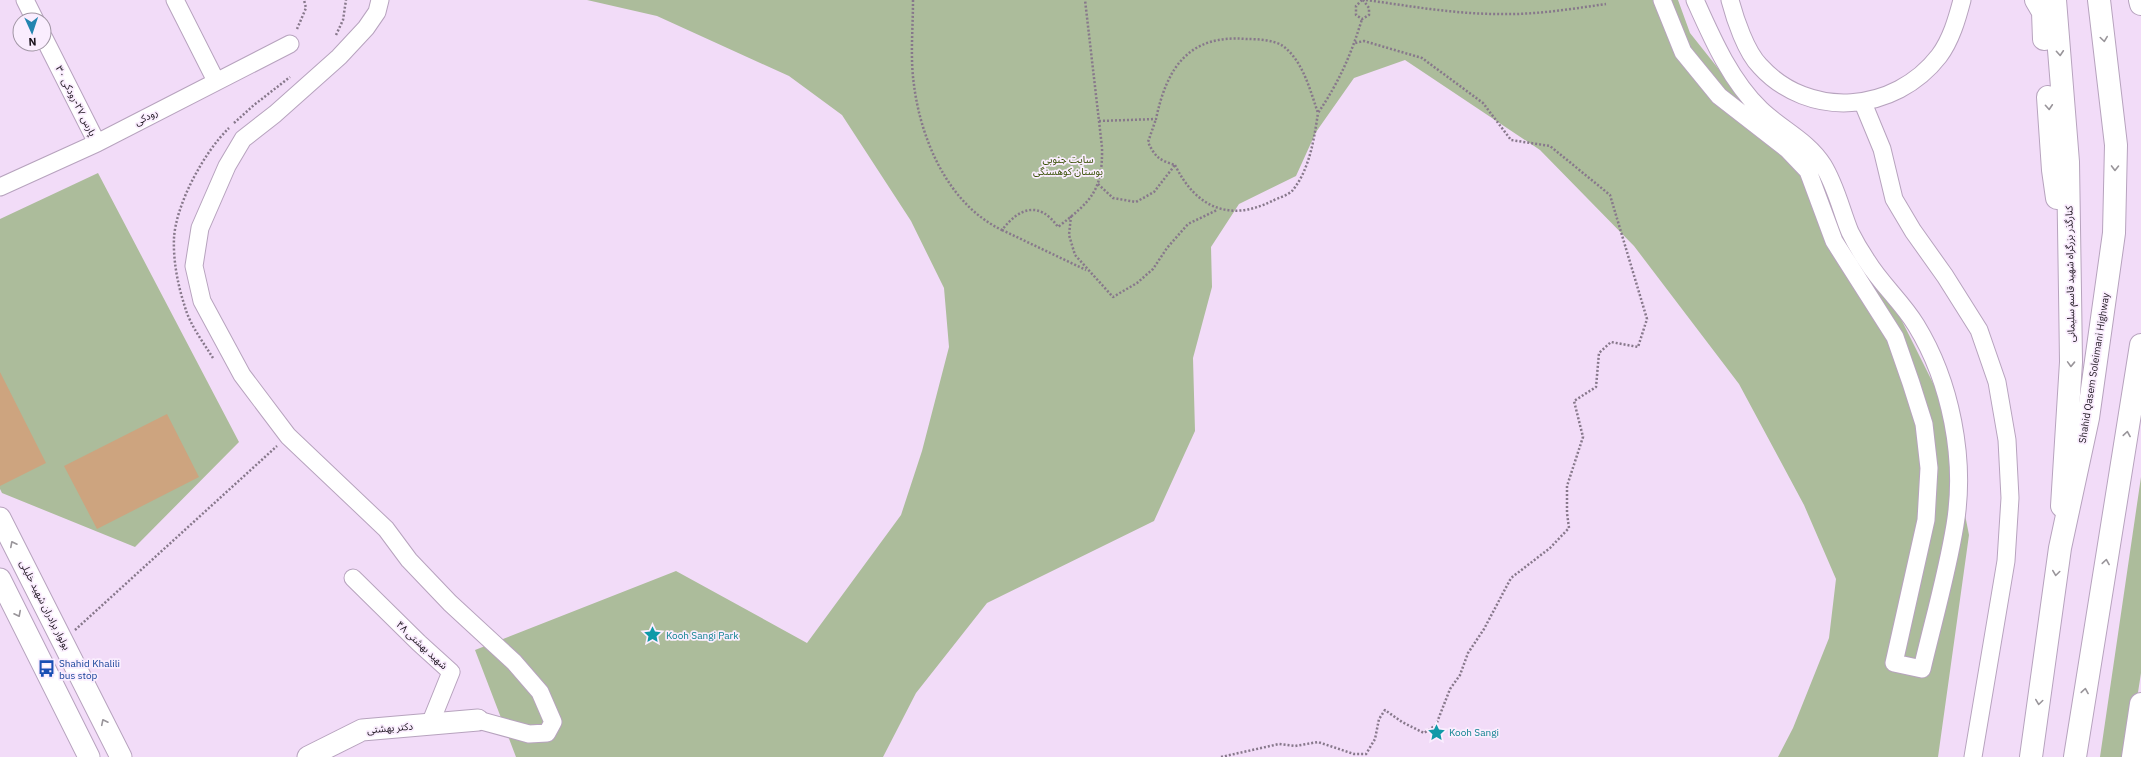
<svg xmlns="http://www.w3.org/2000/svg" width="2141" height="757" viewBox="0 0 2141 757" font-family="'IBM Plex Sans','Noto Sans Arabic',sans-serif">
<rect width="100%" height="100%" fill="#f2dcf8"/>
<path fill="#acbc9b" d="M587,0H1678L1690,33L1744,101L1819,164L1899,315L1943,403L1969,535L1938,757H1778L1793,728L1829,638L1836,579L1804,505L1739,384L1634,246L1540,150L1405,60L1354,78L1316,132L1296,176L1239,204L1211,247L1212,287L1193,358L1195,431L1154,521L987,603L916,693L883,757H516L475,650L676,571L807,643L901,515L922,451L949,347L944,288L911,221L842,115L789,76L657,16Z
M98,173L239,442L135,547L2,493L0,489V219Z
M2141,477V673L2128,757H2100Z"/>
<path fill="#cda47f" d="M0,372L46,463L0,486Z
M167,414L199,477L97,529L64,466Z"/>
<g fill="none" stroke-linecap="round" stroke-linejoin="round">
<defs>
<path id="minor" d="M25,0L35,20
M175,0L216,81
M380,0L377,12L366,28L339,57L275,114L243,139L227,166L200,228L194,266L202,301L242,375L288,436L386,529L409,560L450,603L514,662L540,692L553,722L547,733L529,734L478,720
M1662,0L1683,52L1719,96L1787,149L1808,171L1834,241L1895,337L1911,383L1924,424L1929,468L1926,520L1894,663L1922,669C1933,622 1947,574 1955,525C1966,459 1951,382 1916,325C1902,302 1881,284 1867,261C1861,252 1855,242 1850,232C1841,210 1836,186 1823,165C1808,141 1781,129 1761,110C1730,80 1712,38 1695,0
M1730,0C1735,19 1746,52 1760,66C1809,120 1895,113 1939,56C1951,40 1957,19 1962,0
M44,38L97,143
M1863,103L1882,149L1894,199L1913,231L1945,276L1979,330L1997,382L2007,440L2010,498L2006,561L1973,757
M0,187L97,143L290,44
M353,578L419,643L451,672L430,724"/>
<path id="tertiary" d="M0,518L121,757
M0,579L89,757
M308,757L362,730L478,720"/>
<path id="primary" d="M2036,0L2043,12L2044,39
M2055,0L2068,162L2070,292L2071,362L2062,506
M2048,97L2053,170L2057,198
M2133,757L2141,704"/>
<path id="trunk" d="M2140,0L2141,4
M2031,757L2060,548L2088,418L2114,233L2116,145L2099,0
M2075,757L2141,345"/>
</defs>
<use href="#minor" stroke="#b7a3be" stroke-width="19"/>
<use href="#tertiary" stroke="#b7a3be" stroke-width="23"/>
<use href="#primary" stroke="#b7a3be" stroke-width="24"/>
<use href="#trunk" stroke="#b7a3be" stroke-width="24"/>
<path stroke="#87788b" stroke-width="2.5" stroke-dasharray="2 2" stroke-linecap="butt" d="M913,0C913,28 910,58 914,85C921,141 949,205 1002,230C1019,208 1039,200 1058,227C1091,201 1103,191 1102,147L1085,0
M1362,0L1356,6V15L1362,19L1369,15V8L1363,0
M1366,0C1410,6 1454,14 1499,14C1535,15 1571,9 1606,4
M297,29L306,8L304,0
M336,35L343,20L346,0
M1099,121L1156,119C1167,67 1189,34 1247,39C1258,39 1274,40 1283,46C1303,61 1310,90 1318,113C1339,82 1351,55 1362,19
M234,123L254,105L290,77
M1175,165C1195,206 1228,223 1272,201C1278,198 1289,195 1293,190C1310,168 1314,139 1318,113
M1098,184L1113,198L1136,202L1154,192L1175,165C1159,160 1155,157 1148,142L1156,119
M1071,216L1069,235L1075,255L1113,297L1137,283L1153,269L1167,248L1188,224L1217,210
M1002,230L1086,270
M213,358C203,342 190,325 185,307C178,286 173,261 174,238C176,204 204,152 229,128
M75,630L277,446
M1221,757L1279,744L1295,746L1318,742L1354,754H1366L1375,739L1379,719L1385,710L1402,722L1424,733L1436,725L1450,689L1460,675L1468,653L1484,629L1511,578L1550,548L1569,528L1567,513V486L1583,437L1574,401L1596,387L1599,353L1611,342L1638,347L1647,319L1610,195L1550,146L1511,140L1483,103L1422,58L1364,41L1355,43"/>
<use href="#minor" stroke="#fff" stroke-width="17"/>
<use href="#tertiary" stroke="#fff" stroke-width="21"/>
<use href="#primary" stroke="#fff" stroke-width="22"/>
<use href="#trunk" stroke="#fff" stroke-width="22"/>
</g>
<defs><path id="oneway-chevron" d="M-2-3.5L2.5 0L-2 3.5" fill="none" stroke-width="1.6" stroke-linecap="round" stroke-linejoin="round"/></defs>
<g stroke="#99959a">
<use href="#oneway-chevron" transform="translate(2104 39) rotate(82)"/>
<use href="#oneway-chevron" transform="translate(2060 53) rotate(86)"/>
<use href="#oneway-chevron" transform="translate(2049 107) rotate(86)"/>
<use href="#oneway-chevron" transform="translate(2115 168) rotate(91)"/>
<use href="#oneway-chevron" transform="translate(2071 364) rotate(92)"/>
<use href="#oneway-chevron" transform="translate(2127 434) rotate(-81)"/>
<use href="#oneway-chevron" transform="translate(13 544) rotate(-117)"/>
<use href="#oneway-chevron" transform="translate(2106 562) rotate(-81)"/>
<use href="#oneway-chevron" transform="translate(2056 573) rotate(98)"/>
<use href="#oneway-chevron" transform="translate(18 614) rotate(63)"/>
<use href="#oneway-chevron" transform="translate(2085 691) rotate(-81)"/>
<use href="#oneway-chevron" transform="translate(2039 702) rotate(98)"/>
<use href="#oneway-chevron" transform="translate(104 722) rotate(-116)"/>
</g>
<defs>
<symbol id="sight-bare" viewBox="-9 -9 18 18"><path d="M0-6L1.8-2.2L6-1.7L2.9 1.2L3.7 5.4L0 3.3L-3.7 5.4L-2.9 1.2L-6-1.7L-1.8-2.2Z" fill="#0f9aa8" stroke="#faedfe" stroke-width="2.5" paint-order="stroke"/></symbol>
<symbol id="bus-bare" viewBox="-9 -9 18 18"><path d="M-5-6H5V4H4V6H2V4H-2V6H-4V4H-5ZM-3.5-4V0h7V-4ZM-3.5 1.2v1.5H-2V1.2ZM2 1.2v1.5H3.5V1.2Z" fill="#1a4fb4" stroke="#faedfe" stroke-width="2.5" paint-order="stroke"/></symbol>
</defs>
<g fill-rule="evenodd">
<use href="#sight-bare" x="640" y="622" width="25" height="25"/>
<use href="#bus-bare" x="34" y="656" width="25" height="25"/>
<use href="#sight-bare" x="1424" y="720" width="25" height="25"/>
</g>
<g text-anchor="middle" dominant-baseline="central" stroke-width="3.5" stroke-linejoin="round" paint-order="stroke">
<g font-size="10" fill="#1c141e" stroke="#faedfe">
<text transform="translate(76 101) rotate(63)">پارس ۲۷-رودکی ۳۰</text>
<text transform="translate(146 117) rotate(-27)">رودکی</text>
<text transform="translate(2070 274) rotate(-91)">کنارگذر بزرگراه شهید قاسم سلیمانی</text>
<text transform="translate(2094 368) rotate(-81)">Shahid Qasem Soleimani Highway</text>
<text transform="translate(45 605) rotate(63)">بولوار برادران شهید خلیلی</text>
<text transform="translate(422 645) rotate(43)">شهید بهشتی ۴۸</text>
<text transform="translate(390 728) rotate(-5)">دکتر بهشتی</text>
</g>
<g font-size="10" fill="#364e02" stroke="#faedfe">
<text x="1068" y="159">سایت جنوبی<tspan x="1068" dy="12">بوستان کوهسنگی</tspan></text>
</g>
<g font-size="10" fill="#0d838f" stroke="#faedfe" text-anchor="start">
<text x="666" y="635">Kooh Sangi Park</text>
<text x="1449" y="732">Kooh Sangi</text>
</g>
<g font-size="10" fill="#164399" stroke="#faedfe" text-anchor="start">
<text x="59" y="663">Shahid Khalili<tspan x="59" dy="12">bus stop</tspan></text>
</g>
</g>
<g transform="translate(32 32) rotate(177)"><circle r="19" fill="#faedfe" stroke="#a196a4"/>
<path d="M0-3L7 15L0 10L-7 15Z" fill="#2385b0"/>
<text y="-6" font-size="11" font-weight="bold" text-anchor="middle" fill="#1c141e">N</text>
</g>
</svg>
